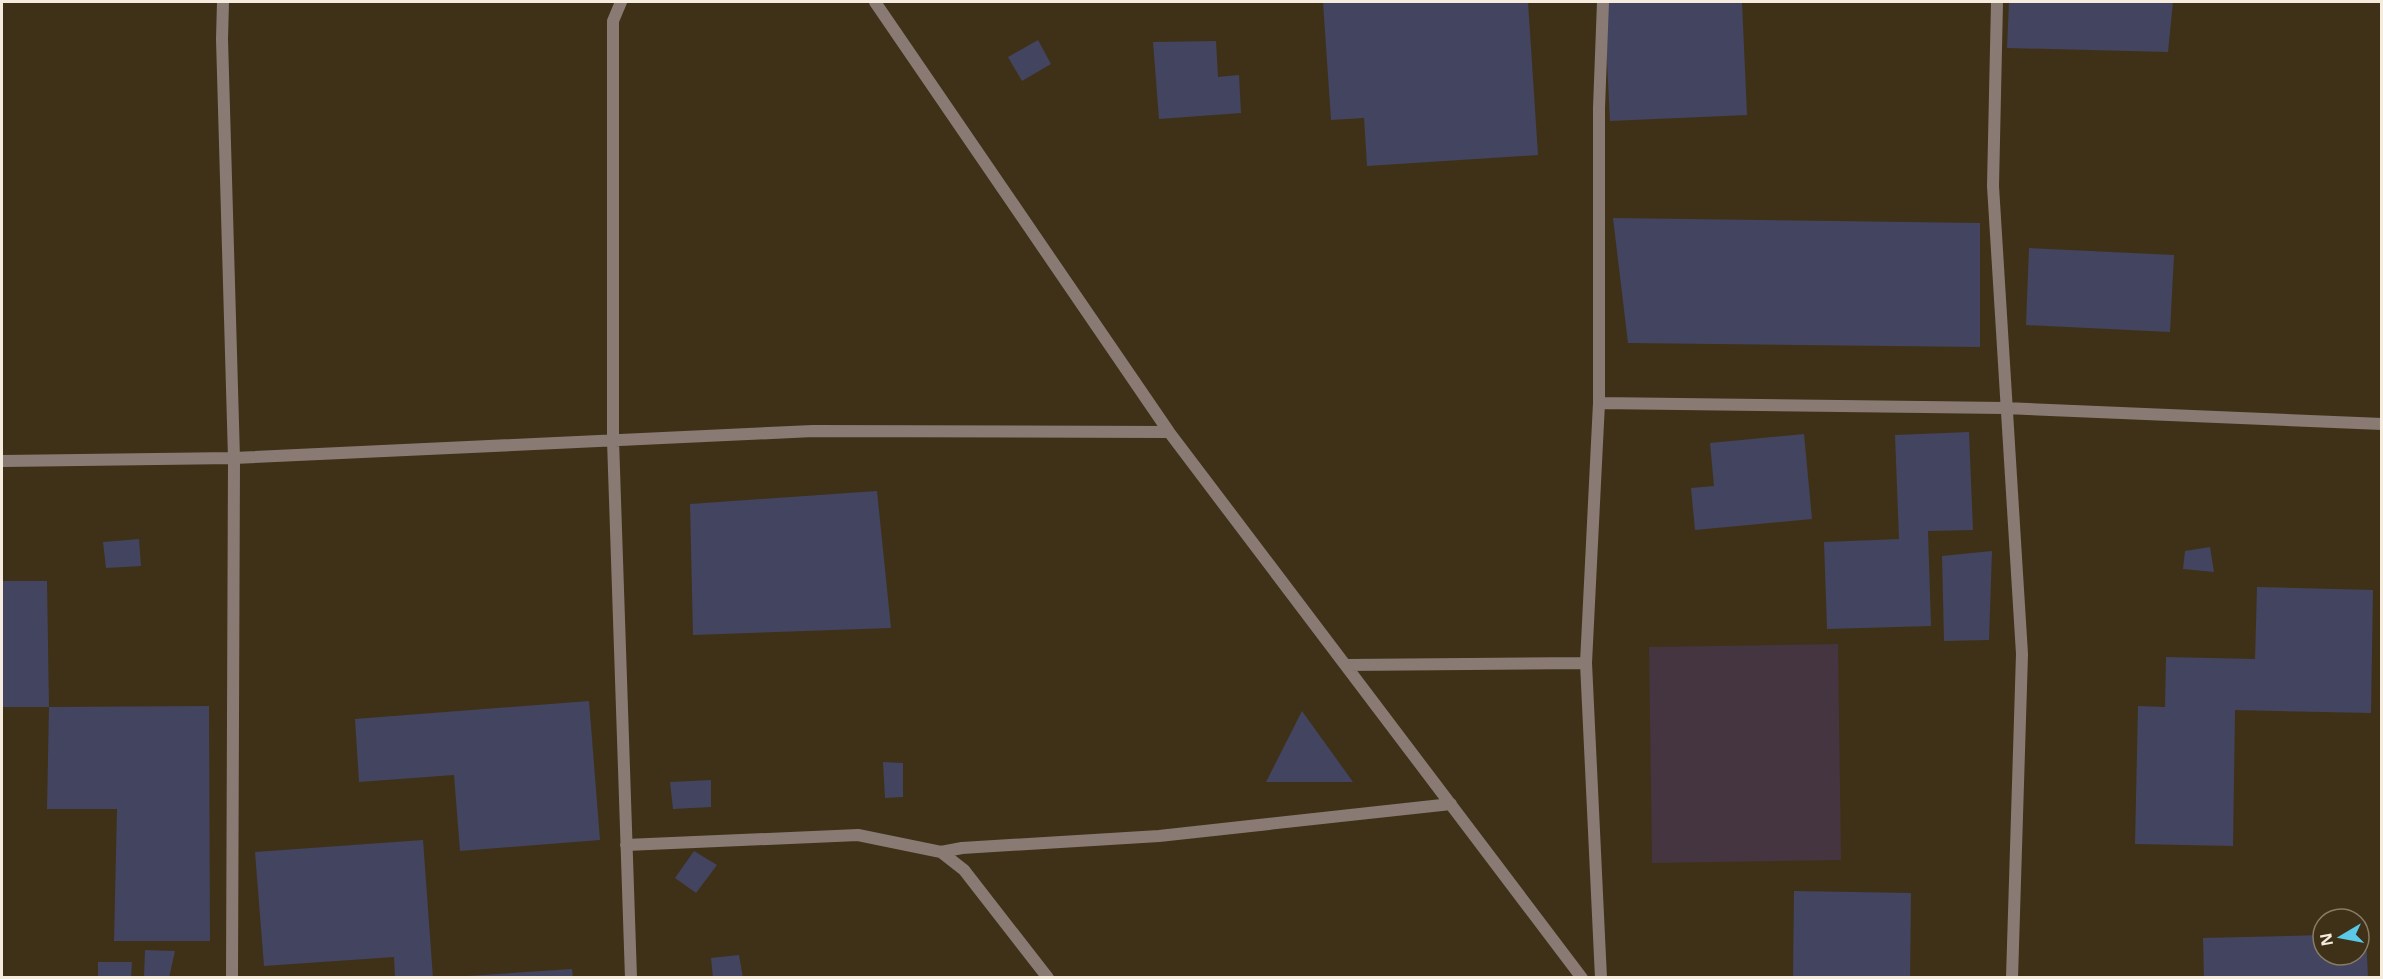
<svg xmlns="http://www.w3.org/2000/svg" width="2383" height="979" viewBox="0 0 2383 979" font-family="'Noto Sans',sans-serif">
<rect width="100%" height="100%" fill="#3f3117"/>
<path fill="#453540" d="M1838,644L1841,860L1652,863L1649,647Z"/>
<path fill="#43445f" d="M1323,2H1528L1538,155L1367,166L1364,118L1331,120Z
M1604,2H1742L1747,115L1610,121Z
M2009,2H2173L2168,52L2007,48Z
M1038,40L1051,64L1022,81L1008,57Z
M1216,41L1218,77L1239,75L1241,113L1159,119L1153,42Z
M1613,218L1980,223V347L1628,343Z
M2029,248L2174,255L2170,332L2026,325Z
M1969,432L1973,530L1928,531L1931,626L1827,629L1824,542L1899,539L1895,435Z
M1804,434L1812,519L1695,530L1691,488L1714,486L1710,443Z
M877,491L891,628L693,635L690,504Z
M139,539L141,566L106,568L103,542Z
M2210,547L2214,572L2183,569L2185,551Z
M1992,551L1989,640L1944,641L1942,556Z
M2,581H47L49,707L209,706L210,941H114L117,809H47L49,707H2Z
M2257,587L2373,590L2371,713L2235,710L2233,846L2135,844L2138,706L2165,707L2166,657L2255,659Z
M589,701L600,840L460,851L454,775L359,782L355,719Z
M1302,711L1353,782H1266Z
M883,762L903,763V797L885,798Z
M711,780V807L673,809L670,782Z
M423,840L433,978H395L394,957L264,966L255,852Z
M694,851L717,865L696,893L675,878Z
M1794,891L1911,893L1910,978H1793Z
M2366,934L2368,978H2204L2203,938L2323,935V955H2359V935Z
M145,950L175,951L169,978H144Z
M739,955L743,978H713L711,958Z
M98,962H132L131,978H98Z
M572,969L573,978H467V976Z"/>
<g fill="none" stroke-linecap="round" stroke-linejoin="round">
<path stroke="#897b74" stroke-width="12" d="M223,2L222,39L234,458L232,978
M621,2L613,21V440L631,978
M875,2L1169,432L1582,978
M1997,2L1993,186L2022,654L2012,978
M1599,403L2005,408L2382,424
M2,461L234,458L813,431L1169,432
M1346,665L1586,663
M626,845L858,835L941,852L964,870L1048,978
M941,852L962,848L1159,836L1451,804
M1601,978L1586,663L1599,403V108L1603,2"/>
</g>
<rect width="2383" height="979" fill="none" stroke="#f5ecdd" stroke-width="6"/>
<g transform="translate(2341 937) rotate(260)"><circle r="28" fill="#3f3117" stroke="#887c66" stroke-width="1.5"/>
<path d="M0-4.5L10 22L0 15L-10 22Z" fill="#5bc8e7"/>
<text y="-9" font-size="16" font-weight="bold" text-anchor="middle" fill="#f5ecdd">N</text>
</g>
</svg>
